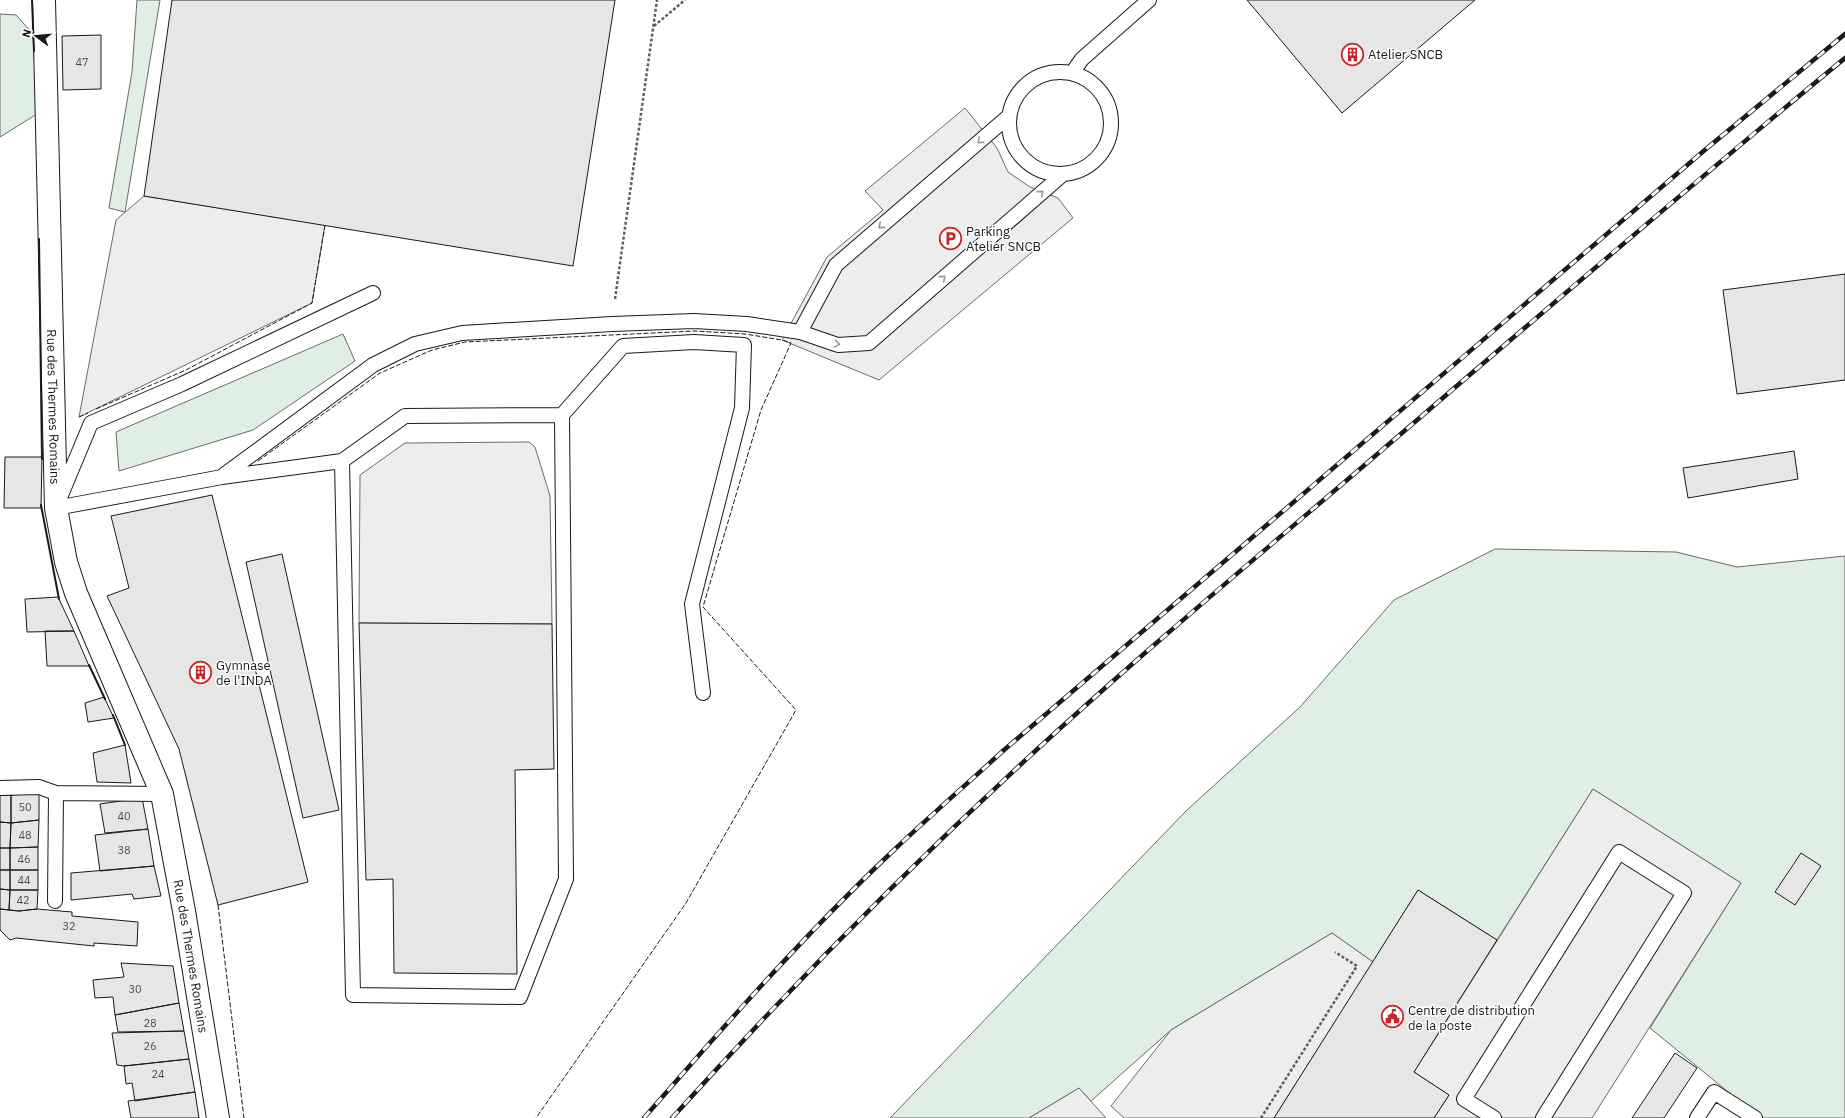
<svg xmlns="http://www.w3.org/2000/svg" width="1845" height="1118" viewBox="0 0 1845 1118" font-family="'IBM Plex Sans',sans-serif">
<rect width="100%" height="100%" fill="#fff"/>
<path fill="#e0efe3" stroke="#6a6a6a" d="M137,0H160L125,212L109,208L132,72Z
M0,14L16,15L33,34L37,114L0,137Z
M343,334L355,361L253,430L119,471L116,432Z
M1495,549L1676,552L1737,567L1845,556V1118H1760L1650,1028L1741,883L1593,789L1497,940L1418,890L1373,962L1332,933L1171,1030L1091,1101L1079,1088L1029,1118H890L1186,811L1300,707L1394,600Z"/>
<path fill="#ededed" stroke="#6a6a6a" d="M965,108L997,148L1008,172L1030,187L1058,198L1073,218L879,380L782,340L827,257L883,210L865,191Z
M144,196L325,225L312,303L79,417L116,220Z
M529,442L535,447L550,496L552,624L359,623L360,475L405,443Z
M1593,789L1741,883L1592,1118H1434L1449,1095L1414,1072Z
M1332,933L1373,962L1274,1118H1124L1111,1106L1171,1030Z
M1079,1088L1106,1118H1029Z"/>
<path fill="#e6e6e6" stroke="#1a1a1a" d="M172,0H615L573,266L144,196Z
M1247,0H1475L1342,113Z
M101,35V89L63,90L62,36Z
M1845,274V380L1737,394L1723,290Z
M1794,451L1798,479L1688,498L1683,468Z
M5,457H42L41,508H4Z
M212,495L308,882L218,905L179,749L107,596L129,588L111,516Z
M282,554L339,810L303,818L246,562Z
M58,597L74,631L27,632L25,599Z
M359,623L552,624L554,769L515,770L517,974L394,973L393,879L366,880Z
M45,631H74L89,666H47Z
M104,697L114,718L88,722L85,703Z
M125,745L131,783L97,782L93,753Z
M39,793V820L11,823V795Z
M0,795H11V823L0,822Z
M142,798L148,829L105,833L100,804Z
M39,820L38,847L10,848L11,823Z
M0,822L11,823L10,848H0Z
M148,829L154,866L100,871L95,835Z
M38,847V870H10V848Z
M0,848H10V870H0Z
M1801,853L1821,866L1795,905L1775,892Z
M154,866L161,896L134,899L132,894L71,900V873Z
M0,870H10V890L0,889Z
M10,870H38V890H10Z
M0,889L10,890L9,910L0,909Z
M10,890H38L37,909L19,911L9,910Z
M1418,890L1497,940L1414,1072L1449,1095L1434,1118H1274Z
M0,909L19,911L37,909L72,912V916L138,922L137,946L94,943V946L16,938L10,940L0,930Z
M121,963L173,966L179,1003L115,1015L113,997L95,998L93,980L124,977Z
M179,1003L184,1031L118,1032L115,1015Z
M184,1031L189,1059L124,1066L117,1065L112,1033Z
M1675,1053L1697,1068L1664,1118H1632Z
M189,1059L195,1092L135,1101L132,1083L126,1084L124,1066Z
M195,1092L199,1118H131L128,1101Z"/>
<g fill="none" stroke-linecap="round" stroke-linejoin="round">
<defs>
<path id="service" d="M1009 123a51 51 0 1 1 102 0a51 51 0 1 1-102 0Z
M1072,73L1082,59L1149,0
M800,332L836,265L1009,116
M562,415L623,346L694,342L744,345L742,408L692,604L703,693
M224,475L373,365L415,344L462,333L612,324L694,321L747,324L800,332L838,345L869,343L1062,175
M59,500L91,423L182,384L373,293
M56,508L222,477L342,461L405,416L562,415L566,879L520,997L353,995L342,461
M0,788L39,787L56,793
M55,901L56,793L162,794
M1494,1118L1464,1099L1619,852L1684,893L1543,1118
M1697,1118L1714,1092L1755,1118"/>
<g id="minor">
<path id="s1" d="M44,0L56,508L66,562L76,593L162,794L184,911L218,1118"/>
</g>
</defs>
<use href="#service" stroke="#1a1a1a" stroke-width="16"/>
<use href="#minor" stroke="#1a1a1a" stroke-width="24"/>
<path stroke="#5f5f5f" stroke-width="2.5" stroke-dasharray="3 2" stroke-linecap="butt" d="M654,26L685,0
M615,299L657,0
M1261,1118L1357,966L1335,952"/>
<use href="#service" stroke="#fff" stroke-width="14"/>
<use href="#minor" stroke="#fff" stroke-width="22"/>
<defs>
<path id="rail" d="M644,1118C724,1026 805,934 894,850C930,816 967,784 1004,750L1706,149L1845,34
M672,1118C782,996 898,878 1018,767C1129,664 1245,567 1360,469C1521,331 1681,193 1845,58"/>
</defs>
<use href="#rail" stroke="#1a1a1a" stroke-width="4.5"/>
<use href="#rail" stroke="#fff" stroke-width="3" stroke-dasharray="9" stroke-linecap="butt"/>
<path stroke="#1a1a1a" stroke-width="1" stroke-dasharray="5 2" stroke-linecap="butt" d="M96,409L186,370L312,303L325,225
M79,417L88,413
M258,461L380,373L432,350L465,342L695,331L745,334L782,340L791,343L761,410L703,607L796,710L686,903L536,1118
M218,905L244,1118"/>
<path stroke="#1a1a1a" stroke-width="2" d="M32,0L34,51
M39,239L42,459
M41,505L59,599
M89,665L105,699
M113,715L125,745"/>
</g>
<defs><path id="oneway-chevron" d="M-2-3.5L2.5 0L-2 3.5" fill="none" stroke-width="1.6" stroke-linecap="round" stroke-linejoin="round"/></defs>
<g stroke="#989898">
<use href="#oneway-chevron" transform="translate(980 141) rotate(139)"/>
<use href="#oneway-chevron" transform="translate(1041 193) rotate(-41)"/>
<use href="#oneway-chevron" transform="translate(881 226) rotate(139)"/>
<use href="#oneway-chevron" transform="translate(943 278) rotate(-41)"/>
<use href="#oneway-chevron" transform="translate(837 344) rotate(9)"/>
</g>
<defs>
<symbol id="building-ring" viewBox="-11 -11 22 22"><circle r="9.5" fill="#fff" stroke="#c62828" stroke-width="1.5"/><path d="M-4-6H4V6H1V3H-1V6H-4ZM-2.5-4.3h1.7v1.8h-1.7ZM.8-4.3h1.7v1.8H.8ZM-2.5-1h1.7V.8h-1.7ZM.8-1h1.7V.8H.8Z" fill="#c62828"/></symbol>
<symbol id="parking-ring" viewBox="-11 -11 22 22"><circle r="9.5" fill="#fff" stroke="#c62828" stroke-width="1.5"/><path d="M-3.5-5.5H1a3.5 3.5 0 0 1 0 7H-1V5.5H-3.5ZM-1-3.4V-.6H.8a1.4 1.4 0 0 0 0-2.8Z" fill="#c62828"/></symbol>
<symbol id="civic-ring" viewBox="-11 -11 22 22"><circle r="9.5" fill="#fff" stroke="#c62828" stroke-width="1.5"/><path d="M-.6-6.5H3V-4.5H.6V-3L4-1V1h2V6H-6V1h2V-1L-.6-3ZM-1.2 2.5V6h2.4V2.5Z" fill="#c62828"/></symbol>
</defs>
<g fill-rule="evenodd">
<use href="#building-ring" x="1340" y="42" width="25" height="25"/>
<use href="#parking-ring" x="938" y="226" width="25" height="25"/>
<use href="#building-ring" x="188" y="660" width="25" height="25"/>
<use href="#civic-ring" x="1380" y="1004" width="25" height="25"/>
</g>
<g text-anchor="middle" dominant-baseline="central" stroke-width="3" stroke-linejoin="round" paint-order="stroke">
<g font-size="11" fill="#4d4d4d">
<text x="82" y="62">47</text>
<text x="25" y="807">50</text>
<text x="124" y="816">40</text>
<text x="25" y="835">48</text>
<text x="124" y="850">38</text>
<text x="24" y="859">46</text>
<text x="24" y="880">44</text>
<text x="23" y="900">42</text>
<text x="69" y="926">32</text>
<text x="135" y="989">30</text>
<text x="150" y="1023">28</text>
<text x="150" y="1046">26</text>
<text x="158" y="1074">24</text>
</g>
<g font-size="13" fill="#1a1a1a" stroke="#fff" text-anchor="start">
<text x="1368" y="54">Atelier SNCB</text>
<text x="966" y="231">Parking<tspan x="966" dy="15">Atelier SNCB</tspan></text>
<text x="216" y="665">Gymnase<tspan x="216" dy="15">de l'INDA</tspan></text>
<text x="1408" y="1010">Centre de distribution<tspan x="1408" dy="15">de la poste</tspan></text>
</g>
<g font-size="13" fill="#1a1a1a" stroke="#fff">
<text stroke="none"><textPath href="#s1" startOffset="407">Rue des Thermes Romains</textPath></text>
<text stroke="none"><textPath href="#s1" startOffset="979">Rue des Thermes Romains</textPath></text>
</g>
</g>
<g transform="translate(36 36) rotate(286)" stroke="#ffffff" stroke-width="3" paint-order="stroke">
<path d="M0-3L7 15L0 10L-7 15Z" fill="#1a1a1a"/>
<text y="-6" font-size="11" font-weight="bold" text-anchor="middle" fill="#1a1a1a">N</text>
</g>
</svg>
